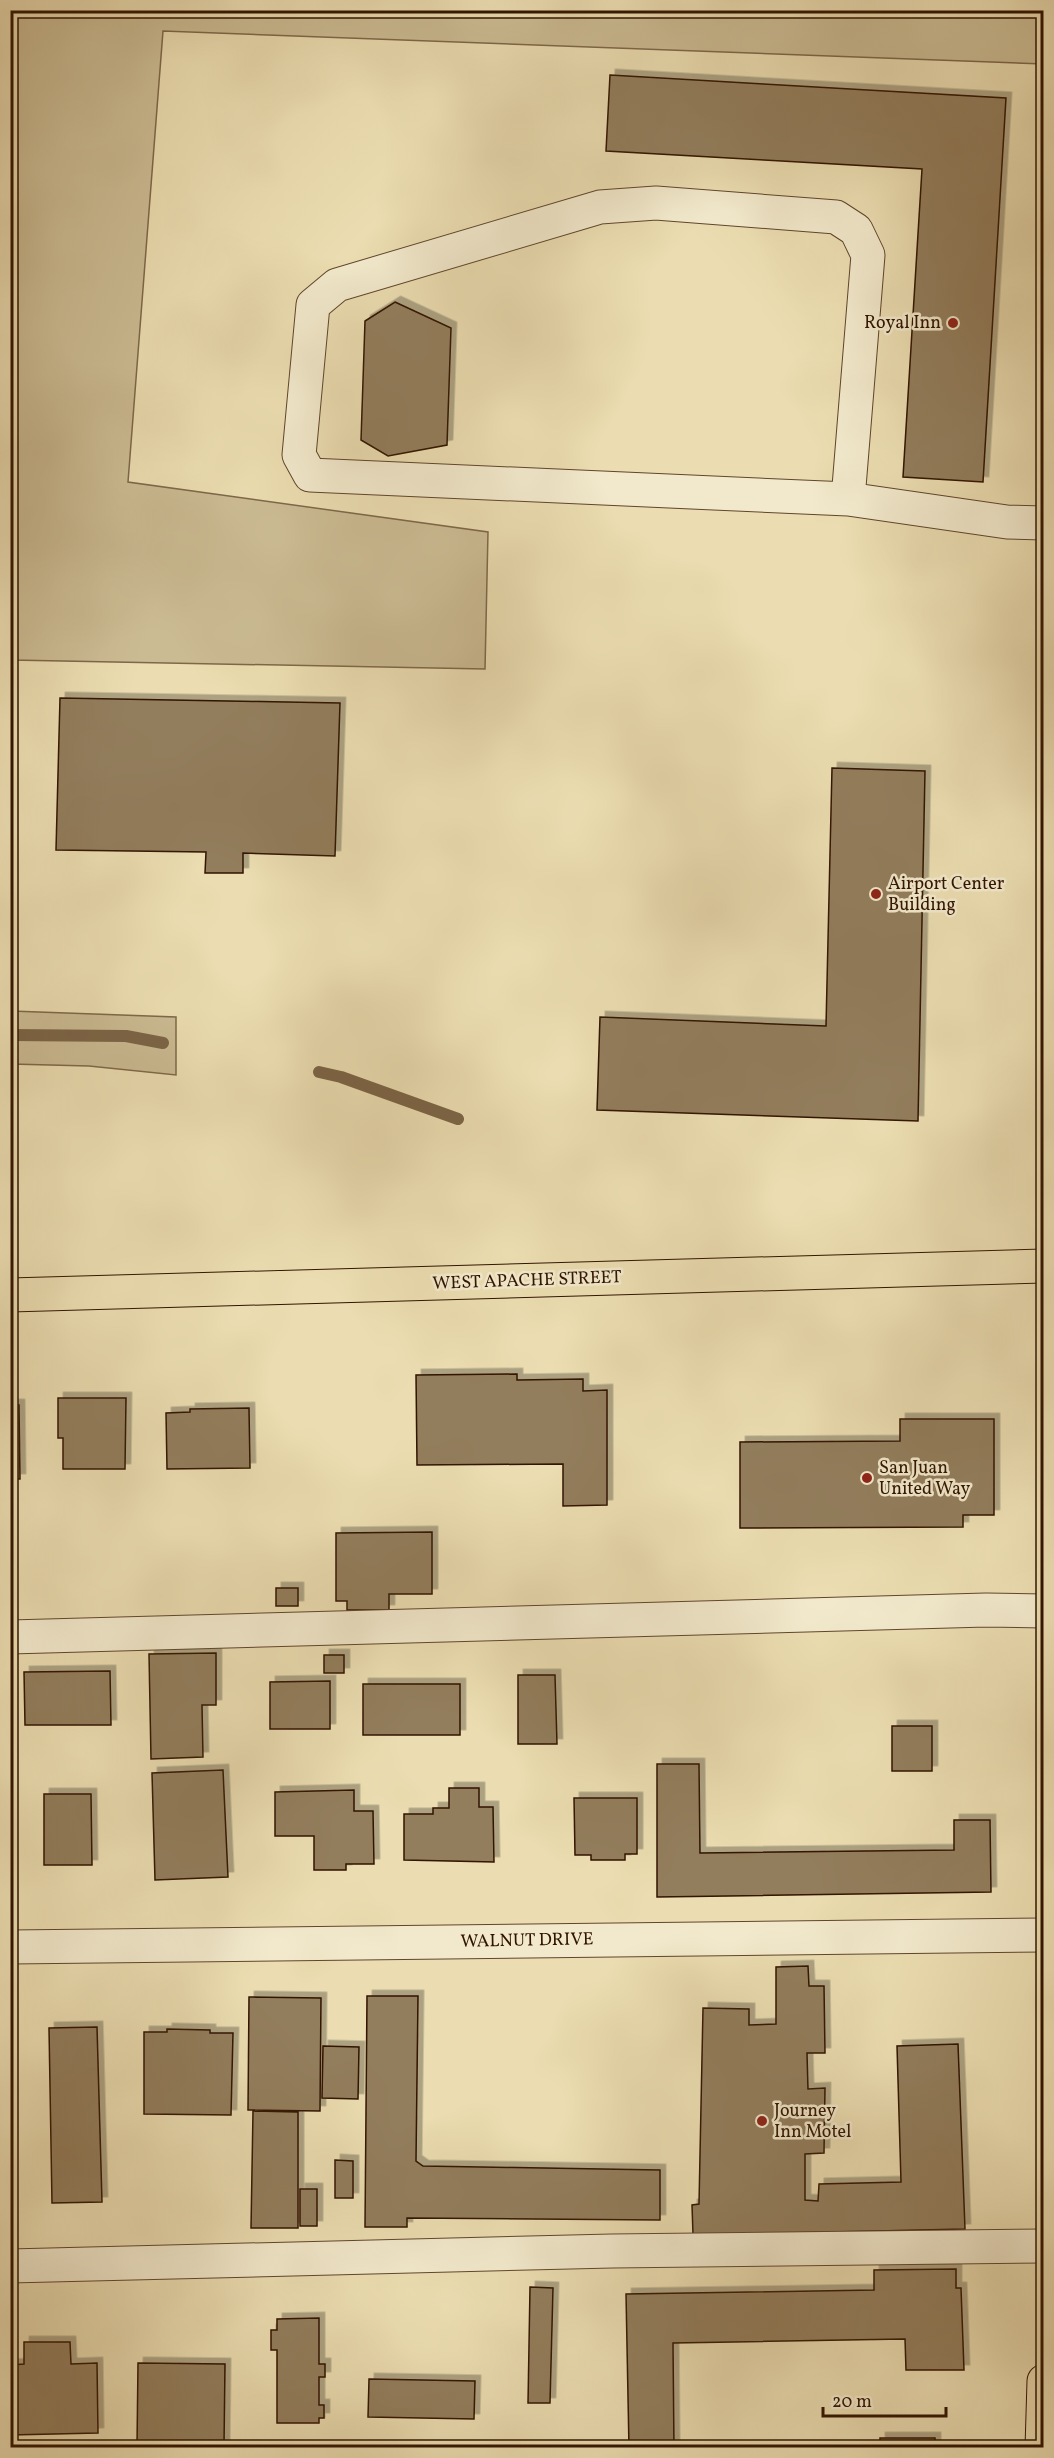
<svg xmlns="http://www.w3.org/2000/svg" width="1054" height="2458" viewBox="0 0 1054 2458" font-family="Vollkorn,serif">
<defs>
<filter id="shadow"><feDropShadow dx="5.5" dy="-5.5" stdDeviation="0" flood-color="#0004"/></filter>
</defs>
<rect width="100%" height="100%" fill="#ebddb1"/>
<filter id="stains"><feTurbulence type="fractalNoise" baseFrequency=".00333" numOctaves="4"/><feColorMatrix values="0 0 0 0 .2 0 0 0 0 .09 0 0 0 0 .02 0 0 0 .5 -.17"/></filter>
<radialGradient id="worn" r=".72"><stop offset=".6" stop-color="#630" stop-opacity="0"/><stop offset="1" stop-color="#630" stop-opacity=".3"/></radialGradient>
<path fill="#cbbb93" stroke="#7e684a" stroke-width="1.5" d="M11,10L1043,11V64L163,31L128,482L488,532L485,669L11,660Z
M11,1011L176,1017V1075L89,1066L11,1064Z"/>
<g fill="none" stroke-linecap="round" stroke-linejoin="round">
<path stroke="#7b6446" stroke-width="12" d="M10,1035L126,1036L163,1043
M319,1072L341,1077L458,1119"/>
</g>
<path fill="#927d5c" stroke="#311400" stroke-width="1.5" filter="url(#shadow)" d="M610,75L1006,98L983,482L903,477L922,169L606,151Z
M395,302L451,328L447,445L388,456L361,440L365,321Z
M60,698L340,703L335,856L243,853V873H205L206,852L56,850Z
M832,768L925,771L918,1121L597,1110L600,1017L826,1026Z
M517,1374V1380L583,1379V1391L607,1390V1505L563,1506V1464L417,1465L416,1375Z
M58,1398H126L125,1469H63V1438H58Z
M10,1405H19L20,1479H10Z
M249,1408L250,1468L167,1469L166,1413L190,1412V1409Z
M900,1419H994V1515H963V1527L740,1528V1442L900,1441Z
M432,1532V1594H389V1610H347V1601H336V1533Z
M276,1588H298V1606H276Z
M216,1653V1705H202L203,1757L151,1759L149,1654Z
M324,1655H344V1673H324Z
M110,1671L111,1725H25L24,1672Z
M518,1675H555L557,1744H518Z
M330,1681V1729H270V1682Z
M363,1684H460V1735H363Z
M892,1726H932V1771H892Z
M657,1764H699L700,1853L954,1850V1820H990L991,1892L657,1897Z
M223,1770L228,1877L155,1880L152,1773Z
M449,1788H479V1807H493L494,1862L404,1860V1814H433V1808H449Z
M354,1790V1811H373L374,1864H346V1870H314V1836H275V1792Z
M44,1794H91L92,1865H44Z
M574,1798H637V1854H625V1860H591V1855H575Z
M808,1966L809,1986H824L825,2053H807L808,2089L825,2088L824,2153L805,2154V2200L818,2201L819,2184L901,2182L897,2046L958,2044L965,2229L693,2235L692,2205L699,2204L703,2008L749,2009V2025L776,2024V1967Z
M367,1996H418L416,2161L423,2166L660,2170V2220L407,2218V2227H365Z
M249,1997L321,1998L320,2111L248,2110Z
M97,2027L102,2202L52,2203L49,2028Z
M167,2029L210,2030V2033H233L231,2115L144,2114V2032H167Z
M323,2046L359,2047L358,2099L322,2098Z
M253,2111L298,2112V2228H251Z
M335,2160L353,2161V2198H335Z
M300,2189H317V2226H300Z
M956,2269V2288H961L964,2370H906L905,2339L673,2343L674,2448H629L626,2294L874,2290V2270Z
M530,2287L553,2288L550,2403H528Z
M319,2318V2364H325V2377H319V2405H324V2418H319V2423H277V2350H271V2330H277V2319Z
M24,2342H70L71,2364L97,2363L98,2433L10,2435V2365L24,2364Z
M138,2363L225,2364L224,2446H137Z
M369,2379L475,2381L474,2419L368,2417Z
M880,2438H935V2448H880Z"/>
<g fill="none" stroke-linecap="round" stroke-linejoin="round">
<defs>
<path id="minor" d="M848,499L868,255L856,230L836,217L656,203L600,207L337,285L313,305L299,455L310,475L848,499L1007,522L1044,523
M10,1637L986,1610L1044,1611
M10,1947L1044,1935
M10,2266L612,2251L1044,2246"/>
<path id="major" d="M10,1295L1044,1266
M1042,2448L1044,2381"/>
</defs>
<use href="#minor" stroke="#60462c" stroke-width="35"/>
<use href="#major" stroke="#311400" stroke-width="35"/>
<use href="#minor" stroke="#f2e9cc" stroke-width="33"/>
<use href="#major" stroke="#ebddb1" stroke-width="33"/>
</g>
<g fill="#8f2418" stroke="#f2e9cc" stroke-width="2">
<circle cx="953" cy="323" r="6"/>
<circle cx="876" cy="894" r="6"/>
<circle cx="867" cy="1478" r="6"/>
<circle cx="762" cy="2121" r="6"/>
</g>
<g text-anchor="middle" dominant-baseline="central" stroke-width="5" stroke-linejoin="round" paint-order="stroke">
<g font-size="18" fill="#311400" stroke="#f2e9cc" text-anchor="start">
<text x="941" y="323" text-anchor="end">Royal Inn</text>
<text x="888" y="884">Airport Center<tspan x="888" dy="21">Building</tspan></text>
<text x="879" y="1468">San Juan<tspan x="879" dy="21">United Way</tspan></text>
<text x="774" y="2111">Journey<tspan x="774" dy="21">Inn Motel</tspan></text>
</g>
<g font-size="18" fill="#311400" stroke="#f2e9cc">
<text transform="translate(527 1281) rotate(-2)">WEST APACHE STREET</text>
<text transform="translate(527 1941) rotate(-1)">WALNUT DRIVE</text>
</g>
</g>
<rect width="1054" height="2458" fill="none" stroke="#ebddb1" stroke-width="36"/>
<rect x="12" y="12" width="1030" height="2434" fill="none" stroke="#311400" stroke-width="3"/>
<rect x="18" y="18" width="1018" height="2422" fill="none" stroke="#311400" stroke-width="1.5"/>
<path d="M823 2407v9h123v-9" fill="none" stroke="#311400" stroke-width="3"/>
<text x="832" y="2407" font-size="18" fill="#311400" stroke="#f2e9cc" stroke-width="4.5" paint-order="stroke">20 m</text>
<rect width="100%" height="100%" filter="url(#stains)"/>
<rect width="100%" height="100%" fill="url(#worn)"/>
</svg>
